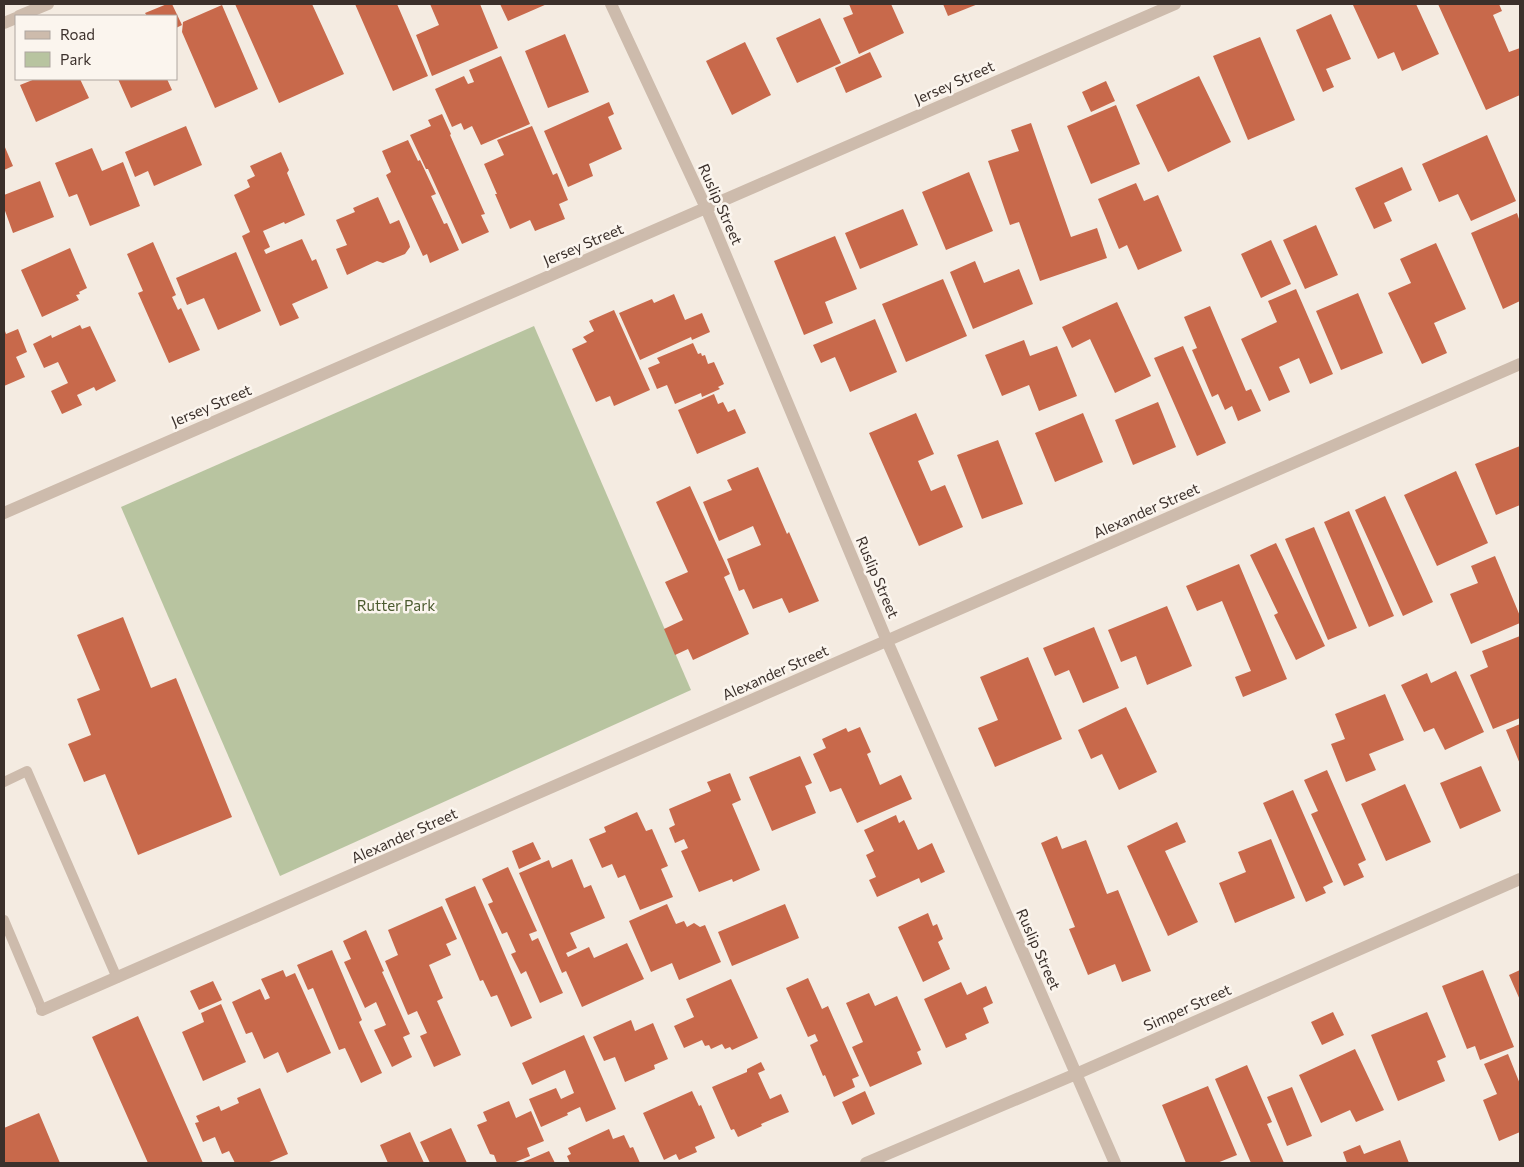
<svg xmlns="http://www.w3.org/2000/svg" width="1524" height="1167" viewBox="0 0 1524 1167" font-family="Commissioner,sans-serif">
<rect width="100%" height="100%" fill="#f4ebe1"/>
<path fill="#b8c4a0" d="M534,326L691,690L280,876L121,507Z"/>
<path fill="#c8694b" d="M167,4H172L182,25L176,28V16H147L145,13Z
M235,4H312L344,74L279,103Z
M355,4H397L428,76L393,91Z
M430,4H480L498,48L432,76L416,35L439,25Z
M500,4H547L508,21Z
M849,4H891L904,33L859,54L843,18L853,14Z
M943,4H978L948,16Z
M1356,4H1416L1439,54L1402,71L1394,52L1378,59L1353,5Z
M1438,4H1499L1502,11L1493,15L1509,52L1520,48V95L1486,110Z
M222,5L258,89L215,108L182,32L183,22Z
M1331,14L1351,59L1326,69L1334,87L1323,92L1296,30Z
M820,18L841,63L797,83L776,38Z
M565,34L589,92L548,108L525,51Z
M1260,37L1295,120L1248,140L1213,56Z
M745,42L771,95L732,115L706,61Z
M870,52L882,77L846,93L835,68Z
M501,56L530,124L481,145L472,126L464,130L461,123L452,127L435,89L464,76L468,84L474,82L469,70Z
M1199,76L1231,142L1168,172L1136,105Z
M35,79H80L89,98L36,122L20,85Z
M118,79H167L172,90L131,108Z
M1106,81L1115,101L1091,112L1082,92Z
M609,102L614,114L608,117L622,149L589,164L593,176L568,187L544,131Z
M1116,105L1140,164L1091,184L1067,126Z
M442,114L451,134L450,135L485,214L481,215L489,232L462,244L428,169H426L410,135L431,126L428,120Z
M1031,123L1071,237L1097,228L1107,258L1040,281L1019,222L1010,225L988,161L1019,151L1011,130Z
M186,126L202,165L154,186L148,171L135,177L125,152Z
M532,126L553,175L557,173L568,200L559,204L565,219L535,231L530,220L510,229L495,194H497L484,164L504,155L497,140Z
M1487,135L1516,201L1471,221L1458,194L1439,202L1422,164Z
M408,140L418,161L420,160L436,194L431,196L444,224L447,223L459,250L430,263L427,254L423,256L386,175L391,172L382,151Z
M4,145L13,166L4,170Z
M92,148L102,171L123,162L140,206L90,226L77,194L69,197L55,163Z
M281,152L289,170L287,173L305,215L285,224L284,222L263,231L270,247L264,250L266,254L302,239L312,261L316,259L328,288L292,304L299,318L280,326L242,236L250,232L234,195L250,187L247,180L255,176L250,166Z
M1402,167L1412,190L1384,203L1392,221L1374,229L1355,188Z
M969,172L993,231L946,250L922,192Z
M40,181L54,217L13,233L4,208V195Z
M1136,183L1144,201L1158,195L1182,251L1138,270L1127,245L1119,249L1098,199Z
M378,197L390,224L399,220L409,243L410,247L405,254L383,263L377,261L347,275L336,249L347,245L336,220L355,212L353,208Z
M903,209L918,245L860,269L845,233Z
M1517,213L1520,222V301L1503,309L1471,233Z
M1316,225L1338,275L1305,289L1283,240Z
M835,236L857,289L825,302L833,323L804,335L774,261Z
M1271,240L1291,284L1261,298L1241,254Z
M153,242L176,295L172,297L178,310L181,308L200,350L169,363L138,293L143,291L127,254Z
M1436,243L1466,309L1434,323L1447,353L1422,364L1388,293L1411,283L1400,259Z
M70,248L87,288L79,292L80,294L76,295L79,300L42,317L21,270Z
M236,252L261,311L218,330L204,298L187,305L176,278Z
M975,261L984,283L1019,269L1033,304L973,329L950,272Z
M943,279L967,336L906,362L882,304Z
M1296,289L1333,374L1310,384L1299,358L1279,367L1290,392L1269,401L1241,339L1277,322L1268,301Z
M1358,293L1383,353L1341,370L1316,311Z
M674,294L685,320L702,313L710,332L692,340L691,337L640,360L619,313L652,299L654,303Z
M1117,302L1151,376L1115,393L1090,339L1072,348L1062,327Z
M1210,306L1246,391L1251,389L1261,411L1238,421L1232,406L1225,410L1218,394L1212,397L1192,350L1197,348L1184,317Z
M614,310L650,390L614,406L610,396L596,402L572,349L587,342L583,337L594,331L589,321Z
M875,319L897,372L850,392L835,357L821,363L813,345Z
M80,325L82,329L90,326L116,381L96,391L94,387L77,395L82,405L62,414L51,391L68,383L58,362L44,368L33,344L51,335L52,338Z
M4,328L6,334L18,329L27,352L16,357L25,377L4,386Z
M1024,340L1030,356L1057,346L1077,396L1039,411L1029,385L1002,396L985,355Z
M693,343L698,354L701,353L702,356L705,355L708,364L714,362L724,384L718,387L720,389L702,397L701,393L675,404L667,385L657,389L648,368L660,363L657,358Z
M1183,346L1226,443L1197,456L1154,358Z
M714,394L718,404L723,402L728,412L735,409L746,433L697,454L678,410Z
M1158,402L1176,447L1133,465L1115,420Z
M916,413L934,454L918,461L931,491L945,485L963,527L919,546L869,433Z
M1083,413L1103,462L1055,482L1035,433Z
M998,440L1023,504L982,519L957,455Z
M1520,446V505L1496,515L1475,464Z
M758,467L787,534L789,532L819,601L789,613L782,598L753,609L744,589L739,591L727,559L761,545L753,526L719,541L703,502L732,490L727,480Z
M1456,471L1488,543L1437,566L1404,495Z
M690,486L730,574L724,577L749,634L693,660L688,649L675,655L664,629L683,620L665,582L688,572L656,502Z
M1385,496L1433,602L1403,616L1355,510Z
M1349,511L1394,616L1369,627L1324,522Z
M1314,527L1357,628L1328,640L1285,539Z
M1276,543L1325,646L1296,660L1274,615L1278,613L1250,555Z
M1495,556L1520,616V623L1471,644L1450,594L1478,583L1471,566Z
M1239,564L1287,679L1243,697L1235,677L1251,671L1222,601L1197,611L1186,586Z
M1167,606L1192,666L1147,685L1136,656L1121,662L1108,630Z
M123,617L151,688L176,678L232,817L138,855L105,774L84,782L68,744L91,735L77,699L100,690L77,635Z
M1094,627L1119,688L1083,703L1069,670L1055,676L1043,648Z
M1520,636V718L1493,729L1470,675L1488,667L1482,651Z
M1028,657L1062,739L995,767L978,728L998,720L980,677Z
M1456,671L1484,732L1445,750L1434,728L1424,732L1401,685L1427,673L1431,683Z
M1385,694L1404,740L1369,754L1376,770L1346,782L1331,744L1345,739L1335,714Z
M1126,707L1157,772L1119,790L1102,754L1091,759L1078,730Z
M1520,724V764L1506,730Z
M860,727L871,752L867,754L880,785L901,775L912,799L857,823L841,788L830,792L813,754L826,748L822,739L846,728L848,732Z
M800,756L812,783L805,786L816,813L772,831L749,777Z
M1481,766L1501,811L1460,829L1440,783Z
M1327,770L1366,860L1358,864L1364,877L1344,886L1311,814L1318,811L1304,780Z
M730,773L741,800L732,804L760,870L733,882L732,879L699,892L681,851L688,848L684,839L675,843L669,828L675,825L669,809L711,791L707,782Z
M1405,784L1431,842L1386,861L1361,804Z
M1293,790L1333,882L1323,887L1326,893L1306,902L1263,803Z
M637,812L646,831L652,829L668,866L661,869L673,897L640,910L625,875L618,878L612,864L602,868L589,839L606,832L604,827Z
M896,815L899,823L904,820L918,850L932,843L945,872L921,883L919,878L877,897L869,880L876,877L866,855L874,851L864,830Z
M1177,822L1186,842L1165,851L1198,922L1168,936L1127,846Z
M1057,836L1062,849L1086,840L1107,894L1118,890L1151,971L1122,982L1115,964L1088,975L1069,929L1075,927L1041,843Z
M1271,839L1295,898L1235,923L1219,883L1246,872L1238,852Z
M533,842L541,859L519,869L512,851Z
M572,859L584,888L591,885L605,918L570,933L577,948L566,953L568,957L589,947L594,958L627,943L644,979L582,1007L566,971L562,973L519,873L549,860L552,868Z
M508,867L537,931L529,934L532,941L538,938L563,993L540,1003L526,971L521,974L511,954L516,952L507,932L502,934L488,904L493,902L482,879Z
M475,886L532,1018L511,1027L497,995L491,997L483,980L480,981L445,899Z
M667,904L676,924L684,921L687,927L694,923L700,927L705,925L721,962L679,980L672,963L651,972L629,921Z
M785,904L799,938L732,966L718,932Z
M442,906L457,939L446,944L451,955L429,965L443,998L437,1001L461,1055L434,1067L420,1036L427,1033L417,1011L408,1015L385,961L398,955L388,930Z
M928,913L933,926L937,924L943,939L938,942L950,969L923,982L898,927Z
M366,930L384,971L382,972L410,1034L403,1037L412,1057L392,1067L374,1030L386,1025L376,1002L365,1008L344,962L351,959L343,941Z
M332,950L362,1020L359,1022L382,1073L361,1083L345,1048L339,1050L313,988L308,990L297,965Z
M283,970L286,977L295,973L331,1053L287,1073L278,1052L264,1059L252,1032L246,1034L232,1002L260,989L265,1000L270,998L261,979Z
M1483,970L1514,1047L1480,1060L1475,1046L1467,1049L1442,986Z
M1520,970V1000L1509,975Z
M808,978L822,1009L828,1006L859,1076L852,1079L855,1087L834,1097L825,1075L823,1076L810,1045L818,1041L815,1034L808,1037L786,988Z
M731,979L758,1038L732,1050L730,1047L725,1049L722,1044L711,1049L709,1045L705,1046L702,1040L684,1048L674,1026L694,1017L686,999Z
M213,981L222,1000L199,1010L190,991Z
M961,982L967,995L986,986L993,1003L983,1008L989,1023L965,1034L967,1039L946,1048L924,999Z
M869,993L875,1006L897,996L921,1050L917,1052L922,1064L870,1087L852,1047L863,1042L846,1003Z
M221,1004L246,1062L203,1081L182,1032L204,1022L201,1013Z
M1333,1012L1344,1035L1322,1045L1311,1022Z
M1427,1012L1446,1057L1437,1061L1445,1081L1398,1101L1371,1035Z
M138,1016L203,1163H148L92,1037Z
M631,1020L635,1031L653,1023L668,1059L654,1065L655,1069L625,1082L615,1057L604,1061L593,1037Z
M584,1035L616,1109L586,1122L580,1107L567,1113L568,1115L541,1127L529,1099L556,1088L561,1099L574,1093L565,1070L532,1085L522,1063Z
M1355,1049L1384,1110L1356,1122L1350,1110L1321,1123L1299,1075Z
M1508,1054L1520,1084V1132L1499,1141L1483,1100L1497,1094L1484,1064Z
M761,1062L765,1070L758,1073L770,1099L781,1094L789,1112L761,1124L762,1126L738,1137L734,1129L731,1130L712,1087L747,1072V1069Z
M1247,1065L1272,1122L1267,1124L1284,1163H1251L1215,1079Z
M1208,1086L1237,1155L1217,1163H1186L1162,1105Z
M1292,1087L1312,1136L1287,1146L1267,1097Z
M260,1088L288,1154L267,1163H235L229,1151L222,1154L215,1137L203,1142L195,1123L199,1122L196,1116L219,1106L221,1111L239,1103L237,1098Z
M692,1091L699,1106L701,1105L715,1138L695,1147L697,1152L679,1160L676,1154L664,1160L643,1113Z
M865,1091L875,1114L852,1125L842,1102Z
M509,1101L516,1118L531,1111L544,1141L527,1148L530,1156L513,1163H497L494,1155L490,1154L477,1125L487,1121L483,1112Z
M39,1113L60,1163H4V1128Z
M451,1128L467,1163H430L420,1142Z
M609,1129L613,1139L624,1135L630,1148L633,1147L640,1163H570L567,1156L571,1154L568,1148Z
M410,1132L424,1163H388L380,1145Z
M1400,1140L1409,1163H1347L1343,1152L1360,1145L1364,1154Z
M549,1151L555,1163H521Z"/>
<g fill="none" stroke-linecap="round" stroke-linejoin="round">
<path stroke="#cdbbac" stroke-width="10" d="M4,782L27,771L117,978
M4,920L42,1010"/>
<path stroke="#cdbbac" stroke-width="12" d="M611,4L706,208L887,641L1115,1163
M19,16L48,4
M4,23L16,18
M4,513L1175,4
M42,1010L1520,364
M866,1163L1076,1074L1520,879"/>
</g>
<g text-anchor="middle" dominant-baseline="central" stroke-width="5" stroke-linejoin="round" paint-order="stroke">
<g font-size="15" fill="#3b302b" stroke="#fbf5ee">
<text transform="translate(954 82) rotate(-24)">Jersey Street</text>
<text transform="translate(721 204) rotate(66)">Ruslip Street</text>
<text transform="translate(583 244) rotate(-23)">Jersey Street</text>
<text transform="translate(211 405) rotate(-23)">Jersey Street</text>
<text transform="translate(1146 510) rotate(-24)">Alexander Street</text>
<text transform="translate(878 577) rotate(67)">Ruslip Street</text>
<text transform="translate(775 672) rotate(-24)">Alexander Street</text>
<text transform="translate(404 835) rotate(-24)">Alexander Street</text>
<text transform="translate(1039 949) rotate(66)">Ruslip Street</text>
<text transform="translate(1187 1007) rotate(-24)">Simper Street</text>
</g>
<g font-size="15" fill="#4a5a2e" stroke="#fbf5ee">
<text x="396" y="605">Rutter Park</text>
</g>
</g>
<rect width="1524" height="1167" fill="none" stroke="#3b302b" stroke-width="10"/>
<rect x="15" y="15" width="162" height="65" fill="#fbf5ee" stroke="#aea6a0"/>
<rect x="25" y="31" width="25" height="8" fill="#cdbbac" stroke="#aea6a0"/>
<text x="60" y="40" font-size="15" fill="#3b302b">Road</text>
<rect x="25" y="52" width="25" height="15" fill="#b8c4a0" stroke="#aea6a0"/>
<text x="60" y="65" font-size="15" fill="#3b302b">Park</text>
</svg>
